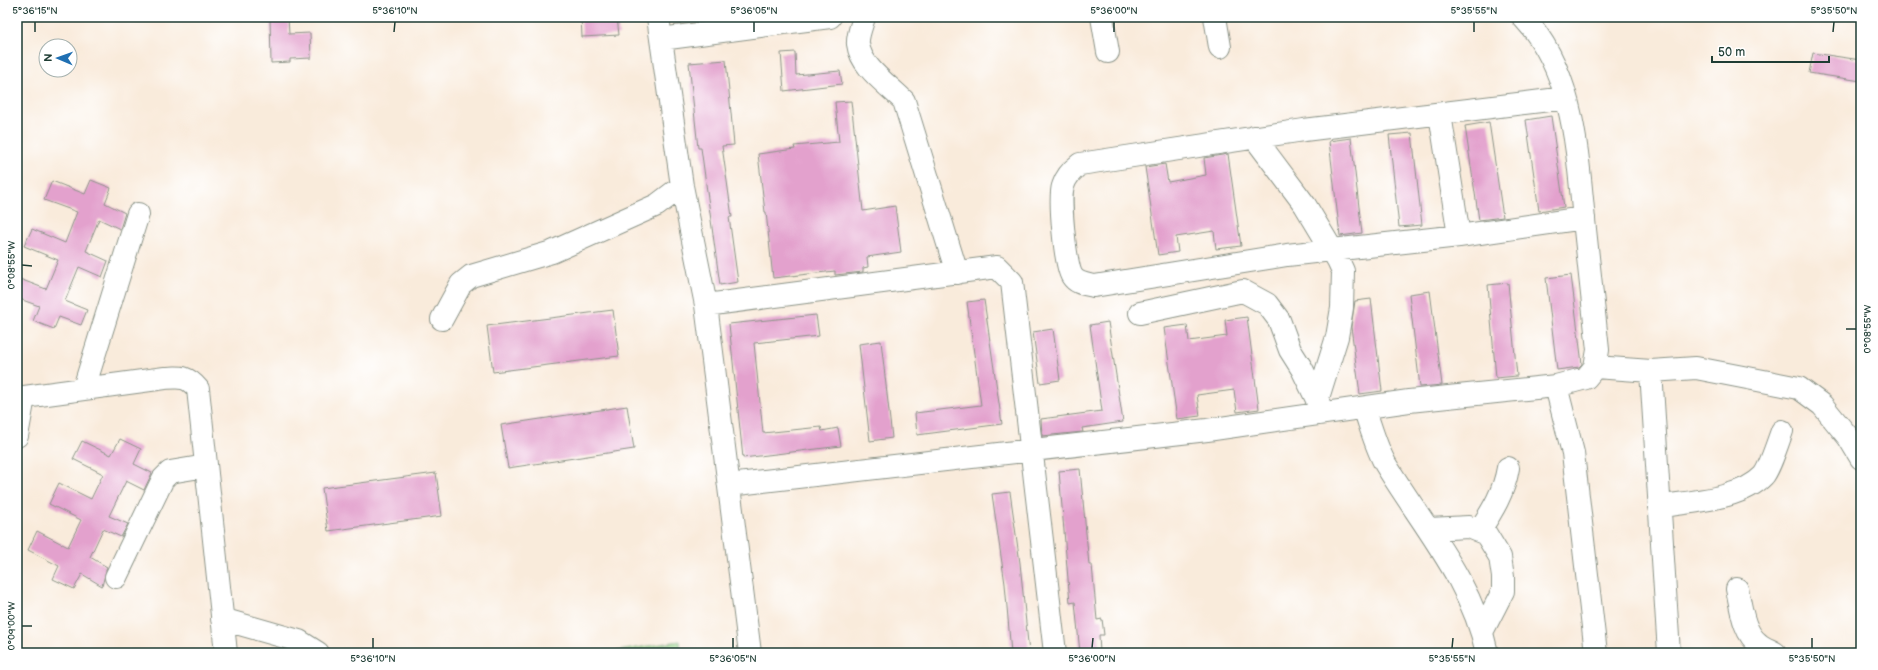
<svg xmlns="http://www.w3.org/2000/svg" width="1878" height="670" viewBox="0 0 1878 670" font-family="'Balsamiq Sans',sans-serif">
<rect width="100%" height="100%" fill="#fff"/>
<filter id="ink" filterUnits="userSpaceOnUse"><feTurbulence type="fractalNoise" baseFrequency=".025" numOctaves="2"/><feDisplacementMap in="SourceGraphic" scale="8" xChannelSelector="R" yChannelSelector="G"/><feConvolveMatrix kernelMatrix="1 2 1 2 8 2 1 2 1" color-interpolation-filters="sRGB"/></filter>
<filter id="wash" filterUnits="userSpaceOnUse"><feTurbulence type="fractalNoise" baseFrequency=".012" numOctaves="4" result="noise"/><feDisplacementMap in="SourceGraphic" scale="16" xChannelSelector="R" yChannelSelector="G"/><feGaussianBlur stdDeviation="0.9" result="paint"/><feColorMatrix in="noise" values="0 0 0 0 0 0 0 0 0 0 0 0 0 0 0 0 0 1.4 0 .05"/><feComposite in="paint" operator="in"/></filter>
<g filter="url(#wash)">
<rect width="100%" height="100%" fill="#f9ebdb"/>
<path fill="#95d287" stroke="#5a885e" d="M680,641L681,653H606L679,641Z"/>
<g id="blocks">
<path fill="#e3a1cd" d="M270,17H288L289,34L310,33L311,58L290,59V62L271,63Z
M581,17H617L619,35L582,37Z
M795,52L796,75L840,71L842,84L784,91L781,53Z
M1813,53L1861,60V81L1809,73Z
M726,60L734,145L722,146L732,217H729L738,282L720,285L701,148H698L689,63Z
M851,101L863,211L895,206L901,252L867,257L868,267L863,268V272L835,275V271L773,278L766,212H765L758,154L795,149L794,146L839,142L835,102Z
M1551,116L1564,207L1539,211L1526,120Z
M1489,122L1503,217L1479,220L1465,126Z
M1412,133L1422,225L1399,227L1389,135Z
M1351,138L1362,233L1340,236L1329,141Z
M1228,154L1241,246L1216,249L1214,231L1176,237L1178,252L1158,255L1145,167L1165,164L1168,182L1206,175L1204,158Z
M91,180L111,188L105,203L125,213L120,229L99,219L86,251L108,261L102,277L79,267L65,301L87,310L81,325L59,317L54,329L33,321L39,306L17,298V278L46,289L58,260L24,246L32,229L65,243L77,212L44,200L52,181L85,194Z
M1571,275L1582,364L1579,367L1557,370L1546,278Z
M1508,283L1517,376L1496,378L1488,285Z
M1430,291L1442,385L1420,387L1409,294Z
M1371,299L1382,391L1360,394L1351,327L1355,301Z
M984,300L1002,424L917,435L915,413L981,405L967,302Z
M613,310L619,356L493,372L487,326Z
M816,315L819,336L754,343L763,433L821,427L822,431L838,428L841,446L743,458L729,324Z
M1247,317L1259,409L1237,412L1234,390L1197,395L1200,416L1177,419L1164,328L1187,325L1189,341L1227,336L1225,320Z
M1108,322L1123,422L1082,428L1083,432L1042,436L1041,419L1102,411L1090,325Z
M1053,329L1060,380L1040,383L1033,332Z
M881,341L892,438L870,441L859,344Z
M627,406L634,449L508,468L501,425Z
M120,439L141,449L134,464L152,473L144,490L126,481L109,516L128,524L121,537L103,529L90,557L107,567L102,586L82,574L74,589L53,579L59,566L28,550L37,531L68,547L81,520L49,504L59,483L91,499L103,474L73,459L82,441L111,455Z
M1080,469L1089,565H1092L1097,620L1102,619L1104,635H1099L1100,653H1080L1075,602L1070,603L1059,471Z
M436,473L442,516L328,531L322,488Z
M1010,492L1020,563L1029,653H1011L1005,584L992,494Z"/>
</g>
</g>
<g filter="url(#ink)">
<use href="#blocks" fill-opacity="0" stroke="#8c9488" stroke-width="1"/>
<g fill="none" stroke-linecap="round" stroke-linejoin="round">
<defs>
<path id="minor" d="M658,17L661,39L830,17
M864,17C862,25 857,36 858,44C861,68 889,85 904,101L957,273
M1102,17L1108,52
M1215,17L1220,47
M661,39L682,186L706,305L750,653
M1566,98L1304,130L1080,164C1072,170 1066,176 1063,186C1059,198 1065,265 1072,276C1077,284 1086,284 1094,286L1287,255L1459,236L1584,218
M1440,114L1459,236
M1254,137L1305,205L1338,260L1343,271L1342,308L1337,337L1317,401
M706,305L997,267L1012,282L1055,653
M1140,313L1243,291L1267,304L1279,320L1290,350L1302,369L1321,408
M442,319L461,284L471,276L552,252L657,205L682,186
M1595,367L1651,371L1669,653
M1651,371L1696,368L1799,388L1822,405L1849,438L1861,458
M1556,386L1573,453L1596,653
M84,388L138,214
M17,398L165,378C182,377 187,376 198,389L226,653
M1364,408C1371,427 1376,448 1386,465C1423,526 1472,581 1487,653
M17,436L24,397
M729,485L1207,430L1409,401L1556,386L1586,378L1595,367L1598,350C1593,307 1589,263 1584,220C1577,150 1574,71 1523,17
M1659,507C1690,501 1740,500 1763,476C1769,470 1778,442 1782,431
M1429,529L1469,527L1486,534L1500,557L1503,577V591L1482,632
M1479,531C1493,510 1504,492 1508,468
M116,577L163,479L170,472L206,466
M1737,589C1741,606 1743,633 1759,644C1764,648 1770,650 1775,653
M222,619L299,641L318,653"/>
</defs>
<use href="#minor" stroke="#8c9488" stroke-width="24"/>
<use href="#minor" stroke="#fff" stroke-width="22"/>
</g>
</g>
<path fill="none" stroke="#1f3d34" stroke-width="1.5" d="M35,32V22M394,32L395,22M754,32V22M1114,32V22M1474,32V22M1833,32L1834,22M22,265L32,266M1846,329H1856M22,626H32M373,648V638M733,648V638M1092,648L1093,638M1452,648L1453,638M1812,648V638"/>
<rect width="1878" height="670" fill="none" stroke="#fff" stroke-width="44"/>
<g transform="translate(58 58) rotate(272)"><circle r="19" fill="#ffffff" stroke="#a5b1ae"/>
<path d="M0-3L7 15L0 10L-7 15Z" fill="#1f6fb2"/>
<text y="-6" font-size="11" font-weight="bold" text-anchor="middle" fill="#1f3d34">N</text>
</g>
<path d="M1712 56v6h117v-6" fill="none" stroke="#1f3d34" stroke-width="2"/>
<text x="1718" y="56" font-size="12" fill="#1f3d34" stroke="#ffffff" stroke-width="3" paint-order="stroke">50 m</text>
<rect x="22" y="22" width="1834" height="626" fill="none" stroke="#1f3d34" stroke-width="1.5"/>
<g font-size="10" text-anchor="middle" fill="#1f3d34">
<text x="35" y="14">5°36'15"N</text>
<text x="395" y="14">5°36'10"N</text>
<text x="754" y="14">5°36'05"N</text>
<text x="1114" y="14">5°36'00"N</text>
<text x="1474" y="14">5°35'55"N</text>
<text x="1834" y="14">5°35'50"N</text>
<text transform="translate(11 265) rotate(-90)" y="4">0°08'55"W</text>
<text transform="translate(1867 329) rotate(-90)" y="4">0°08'55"W</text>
<text transform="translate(11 626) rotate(-90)" y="4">0°09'00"W</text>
<text x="373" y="662">5°36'10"N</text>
<text x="733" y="662">5°36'05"N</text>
<text x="1092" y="662">5°36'00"N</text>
<text x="1452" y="662">5°35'55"N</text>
<text x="1812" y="662">5°35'50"N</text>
</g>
</svg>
